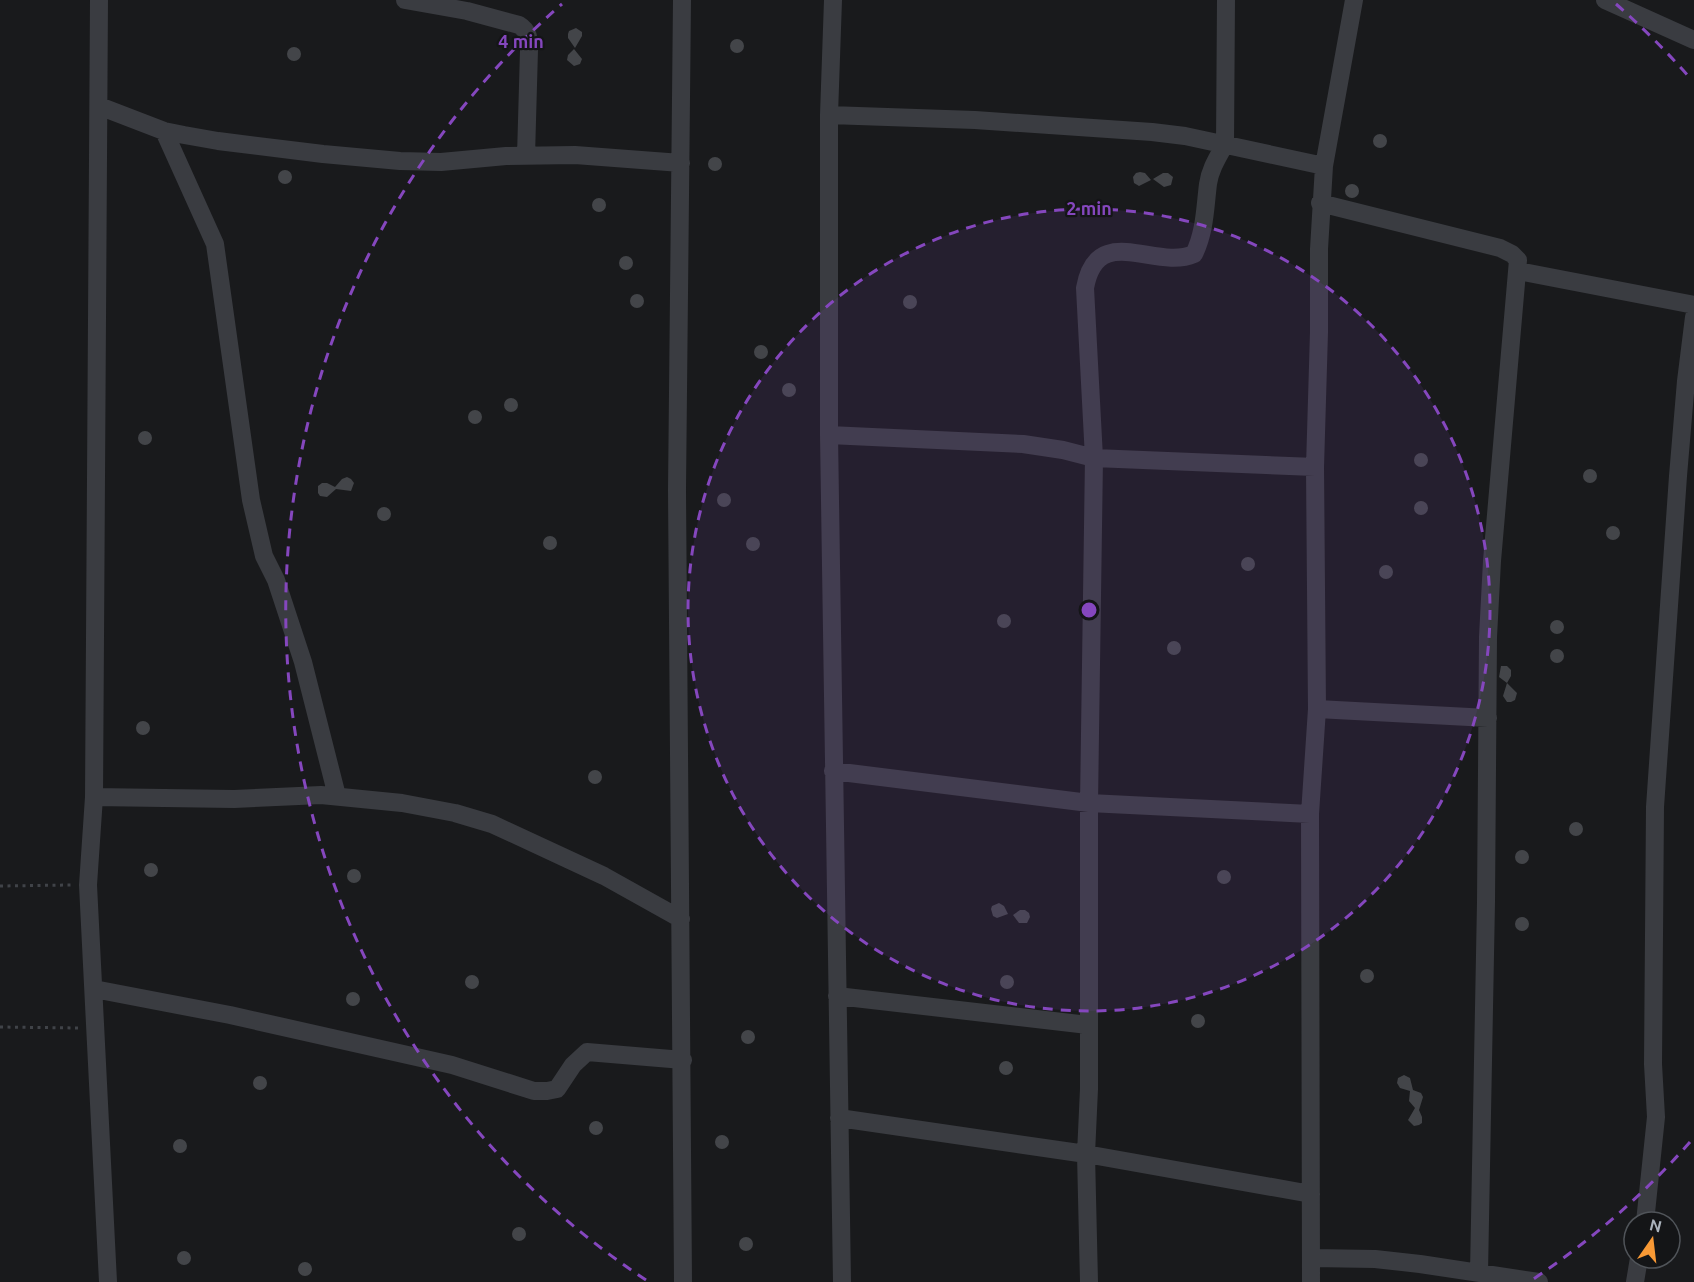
<svg xmlns="http://www.w3.org/2000/svg" width="1694" height="1282" viewBox="0 0 1694 1282" font-family="Ubuntu,sans-serif">
<rect width="100%" height="100%" fill="#191a1c"/>
<path fill="#434549" d="M576,28L582,32V36L575,48L568,38V34L569,31Z
M730 46a7 7 0 1 1 14 0a7 7 0 1 1-14 0Z
M287 54a7 7 0 1 1 14 0a7 7 0 1 1-14 0Z
M574,49L582,59L580,64L574,66L567,60L568,55Z
M1373 141a7 7 0 1 1 14 0a7 7 0 1 1-14 0Z
M708 164a7 7 0 1 1 14 0a7 7 0 1 1-14 0Z
M278 177a7 7 0 1 1 14 0a7 7 0 1 1-14 0Z
M1140,172L1145,173L1151,180L1139,186L1134,183L1133,177L1136,173Z
M1163,173H1168L1173,177L1171,185L1164,187L1153,179Z
M1345 191a7 7 0 1 1 14 0a7 7 0 1 1-14 0Z
M592 205a7 7 0 1 1 14 0a7 7 0 1 1-14 0Z
M619 263a7 7 0 1 1 14 0a7 7 0 1 1-14 0Z
M630 301a7 7 0 1 1 14 0a7 7 0 1 1-14 0Z
M903 302a7 7 0 1 1 14 0a7 7 0 1 1-14 0Z
M754 352a7 7 0 1 1 14 0a7 7 0 1 1-14 0Z
M782 390a7 7 0 1 1 14 0a7 7 0 1 1-14 0Z
M504 405a7 7 0 1 1 14 0a7 7 0 1 1-14 0Z
M468 417a7 7 0 1 1 14 0a7 7 0 1 1-14 0Z
M138 438a7 7 0 1 1 14 0a7 7 0 1 1-14 0Z
M1414 460a7 7 0 1 1 14 0a7 7 0 1 1-14 0Z
M1583 476a7 7 0 1 1 14 0a7 7 0 1 1-14 0Z
M347,477L351,479L354,483L351,491L336,489L327,497L320,496L318,493V486L322,483H327L335,487L342,479Z
M717 500a7 7 0 1 1 14 0a7 7 0 1 1-14 0Z
M1414 508a7 7 0 1 1 14 0a7 7 0 1 1-14 0Z
M377 514a7 7 0 1 1 14 0a7 7 0 1 1-14 0Z
M1606 533a7 7 0 1 1 14 0a7 7 0 1 1-14 0Z
M543 543a7 7 0 1 1 14 0a7 7 0 1 1-14 0Z
M746 544a7 7 0 1 1 14 0a7 7 0 1 1-14 0Z
M1241 564a7 7 0 1 1 14 0a7 7 0 1 1-14 0Z
M1379 572a7 7 0 1 1 14 0a7 7 0 1 1-14 0Z
M997 621a7 7 0 1 1 14 0a7 7 0 1 1-14 0Z
M1550 627a7 7 0 1 1 14 0a7 7 0 1 1-14 0Z
M1167 648a7 7 0 1 1 14 0a7 7 0 1 1-14 0Z
M1550 656a7 7 0 1 1 14 0a7 7 0 1 1-14 0Z
M1501,666H1507L1511,670V676L1507,683L1499,677Z
M1507,683L1517,693L1515,700L1511,702H1507L1503,696Z
M136 728a7 7 0 1 1 14 0a7 7 0 1 1-14 0Z
M588 777a7 7 0 1 1 14 0a7 7 0 1 1-14 0Z
M1569 829a7 7 0 1 1 14 0a7 7 0 1 1-14 0Z
M1515 857a7 7 0 1 1 14 0a7 7 0 1 1-14 0Z
M144 870a7 7 0 1 1 14 0a7 7 0 1 1-14 0Z
M347 876a7 7 0 1 1 14 0a7 7 0 1 1-14 0Z
M1217 877a7 7 0 1 1 14 0a7 7 0 1 1-14 0Z
M999,903L1004,906L1008,914L997,918L993,916L991,909L992,906Z
M1020,910H1025L1029,913L1030,917L1027,923H1019L1013,915Z
M1515 924a7 7 0 1 1 14 0a7 7 0 1 1-14 0Z
M1360 976a7 7 0 1 1 14 0a7 7 0 1 1-14 0Z
M465 982a7 7 0 1 1 14 0a7 7 0 1 1-14 0Z
M1000 982a7 7 0 1 1 14 0a7 7 0 1 1-14 0Z
M346 999a7 7 0 1 1 14 0a7 7 0 1 1-14 0Z
M1191 1021a7 7 0 1 1 14 0a7 7 0 1 1-14 0Z
M741 1037a7 7 0 1 1 14 0a7 7 0 1 1-14 0Z
M999 1068a7 7 0 1 1 14 0a7 7 0 1 1-14 0Z
M1404,1075L1410,1078L1413,1090L1421,1093L1423,1097L1419,1110L1422,1117V1123L1419,1125L1414,1126L1408,1120L1415,1108L1409,1101L1410,1091L1400,1088L1397,1083L1398,1078Z
M253 1083a7 7 0 1 1 14 0a7 7 0 1 1-14 0Z
M589 1128a7 7 0 1 1 14 0a7 7 0 1 1-14 0Z
M715 1142a7 7 0 1 1 14 0a7 7 0 1 1-14 0Z
M173 1146a7 7 0 1 1 14 0a7 7 0 1 1-14 0Z
M512 1234a7 7 0 1 1 14 0a7 7 0 1 1-14 0Z
M739 1244a7 7 0 1 1 14 0a7 7 0 1 1-14 0Z
M177 1258a7 7 0 1 1 14 0a7 7 0 1 1-14 0Z
M298 1269a7 7 0 1 1 14 0a7 7 0 1 1-14 0Z"/>
<g fill="none" stroke-linecap="round" stroke-linejoin="round">
<path stroke="#404348" stroke-width="3" stroke-dasharray="3 4.5" stroke-linecap="butt" d="M0,886L71,885
M0,1027L79,1028"/>
<path stroke="#3a3c41" stroke-width="18" d="M99,0L94,797L88,885L108,1282
M405,0L467,11L519,25C529,31 529,39 529,50L526,156
M682,0L677,490L683,1282
M833,0L829,115V435L842,1282
M1605,0L1694,40
M99,106L164,131L184,135L218,141L323,154L400,161L441,162L506,156L575,155L681,163
M829,115L975,120L1152,132L1185,136L1324,166
M164,131L215,244L251,500L264,556L276,580L303,662L337,796
M1320,203L1500,248L1512,254L1518,260L1492,561L1488,637L1486,902L1479,1273
M1518,271L1694,305
M829,435L1023,444L1063,450L1094,458L1315,467
M1317,709L1488,718
M833,771L1089,803L1310,814
M94,797L234,799L321,795L402,803L455,813L492,824L604,876L681,919
M94,989L230,1015L452,1065L534,1091H547L557,1089L573,1065L587,1052L683,1060
M837,996L1088,1025
M839,1118L1086,1154L1311,1194
M1645,1222L1656,1117L1653,1064L1655,807L1678,476L1686,381L1694,317
M1312,1258L1375,1259L1420,1264L1539,1282
M1089,1282L1086,1154L1089,1089V803L1094,458L1085,288C1097,221 1155,271 1194,254C1205,232 1205,208 1208,184C1210,169 1218,157 1225,144L1226,0
M1311,1282L1310,814L1317,709L1315,467L1319,332V249L1324,166L1354,0
M1635,1282L1639,1258"/>
</g>
<circle cx="1089" cy="610" r="401" fill="#8547be" fill-opacity=".12"/>
<g fill="none" stroke="#8547be" stroke-width="3" stroke-dasharray="10 8">
<circle cx="1089" cy="610" r="401"/>
<path d="M1690 1142A803 803 0 0 1 1532 1280M646 1280A803 803 0 0 1 562 4M1616 4A803 803 0 0 1 1690 78"/>
</g>
<circle cx="1089" cy="610" r="9" fill="#8547be" stroke="#141517" stroke-width="3"/>
<g font-size="18" text-anchor="middle" font-weight="bold" fill="#8547be" stroke="#141517" stroke-width="4.5" stroke-linejoin="round" paint-order="stroke">
<text x="521" y="48">4 min</text>
<text x="1089" y="215">2 min</text>
</g>
<g transform="translate(1652 1240) rotate(14)"><circle r="28" fill="#141517" stroke="#505459" stroke-width="1.5"/>
<path d="M0-4.5L10 22L0 15L-10 22Z" fill="#f89935"/>
<text y="-9" font-size="16" font-weight="bold" text-anchor="middle" fill="#abb3bc">N</text>
</g>
</svg>
